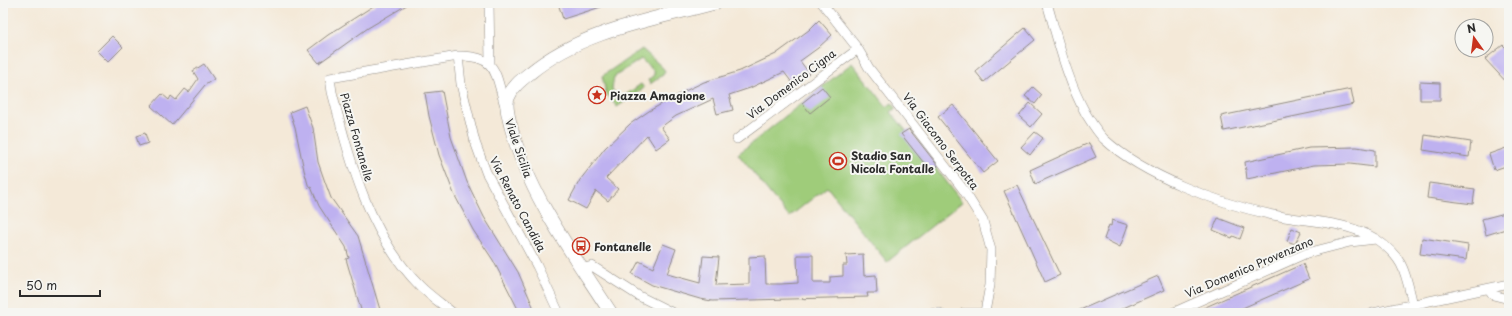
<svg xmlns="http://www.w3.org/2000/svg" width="1512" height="316" viewBox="0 0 1512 316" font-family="'Playpen Sans',sans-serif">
<rect width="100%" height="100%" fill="#f6f6f2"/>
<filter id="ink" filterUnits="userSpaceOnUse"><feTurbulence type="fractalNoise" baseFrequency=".025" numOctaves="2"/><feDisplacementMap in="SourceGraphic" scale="8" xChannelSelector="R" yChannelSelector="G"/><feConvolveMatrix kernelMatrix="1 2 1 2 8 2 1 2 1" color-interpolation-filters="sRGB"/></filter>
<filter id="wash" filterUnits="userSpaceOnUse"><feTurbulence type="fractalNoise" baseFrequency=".012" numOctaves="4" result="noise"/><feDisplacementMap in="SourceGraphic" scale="16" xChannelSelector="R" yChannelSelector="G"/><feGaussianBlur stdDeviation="0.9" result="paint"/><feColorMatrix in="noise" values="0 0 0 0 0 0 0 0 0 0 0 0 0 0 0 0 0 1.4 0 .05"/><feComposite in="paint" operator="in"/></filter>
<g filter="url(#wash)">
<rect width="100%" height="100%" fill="#f4e9d8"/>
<path fill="#9fcc7a" stroke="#657c52" d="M642,49L662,67L665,71L663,75L650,84L648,80L654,75V71L641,59L614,77L612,89L620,99L641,84L644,88L617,107L606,93L602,76Z
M852,63L887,107L892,103L896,108L891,112L932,163L936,160L940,164L936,168L962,202L887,262L827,187L789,217L738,154Z"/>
<g id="blocks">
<path fill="#beb1f0" d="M378,3H410L368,28L319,63L308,50L328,35Z
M558,3H607V5L563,19Z
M819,20L832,35L818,48L800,61L809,73L793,84L784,72L750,88L729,95L733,110L717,114L713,99L676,116L661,127L670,139L656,149L647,135L606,178L618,189L608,201L596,191L586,209L569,200L580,180L605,148L630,124L649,111L685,91L704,82L740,71L776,54L809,30Z
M1025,28L1035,40L984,82L975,71Z
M112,36L123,47L108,62L97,51Z
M1503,45L1509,51V85L1485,59Z
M204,64L214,79L205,85L172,125L151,106L162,94L169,100L171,96L176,100L185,89L189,92L198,79L193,71Z
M1420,82L1440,83V100H1420Z
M822,87L830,97L810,113L802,103Z
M1033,87L1042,95L1035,104L1025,96Z
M1351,89L1354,104L1224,131L1221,116Z
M442,91L451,137L467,182L484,217L518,272L536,313H520L493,260L473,230L454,194L439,155L429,116L425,93Z
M1030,103L1042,114L1031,127L1019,116Z
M953,105L998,161L983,173L938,117Z
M305,106L313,128L318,162L325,182L331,198L358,236L381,313H362L346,259L349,258L346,247L319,206L311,187L309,188L304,170L295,127L290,112Z
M909,129L938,166L931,172L901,134Z
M1035,132L1043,138L1030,155L1021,147Z
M145,133L148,143L139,146L136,136Z
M1425,135L1471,142L1469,157L1423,150Z
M1089,143L1096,157L1035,184L1030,170Z
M1357,147L1375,150V167L1350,164L1314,165L1247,179L1245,162L1309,148Z
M1509,147V165L1494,170L1489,154Z
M1429,183L1475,189L1473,204L1427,198Z
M1017,185L1060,275L1045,282L1004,191Z
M1509,212V228L1486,235L1482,219Z
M1218,218L1244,228L1240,239L1233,236L1232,238L1213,230Z
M1112,220L1128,225L1120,247L1104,239L1109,225L1111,226Z
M1292,228L1301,232L1295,244L1287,241Z
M1422,238L1468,245L1466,260L1420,254Z
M663,244L676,249L667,274L700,283L703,256L719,257L716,285L749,284V257L765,256L766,284H781L798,283L797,255H813V283H830V277L843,276V265H847L846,255L863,254L864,276L876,275L877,293H867L868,297L712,301L700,299L652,285L632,274L639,261L653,268Z
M1303,264L1309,279L1231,313H1192Z
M1158,276L1164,290L1112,313H1073Z"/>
</g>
</g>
<g filter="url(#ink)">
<use href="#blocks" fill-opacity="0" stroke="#908a82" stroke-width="1"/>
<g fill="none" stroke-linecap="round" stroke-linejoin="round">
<defs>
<path id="street" d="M489,3L490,63
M822,3L858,49L869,68L963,189L983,221L991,250L990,285L985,312
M1047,3C1058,41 1067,80 1086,114C1091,122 1097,132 1104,139C1144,176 1220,204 1273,215C1307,222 1345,220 1376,239
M458,56L461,84L475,142L486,172L537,266L559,313
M737,139L858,49
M582,269L592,266L639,296L673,313
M1489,289L1493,295L1509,299
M453,313C442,304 430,296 420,286C368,234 350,160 332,92L330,78L458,56C498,55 495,74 505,106
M902,313H940
M964,313H988
M1172,313L1307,253L1350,242L1376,239C1405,259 1405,272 1413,305
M1373,313L1509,284"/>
<path id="secondary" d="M611,313C573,254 529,196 511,127C509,118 505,107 508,98C512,87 521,80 530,73C582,30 652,20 715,3"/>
</defs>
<use href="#street" stroke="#908a82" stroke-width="10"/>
<use href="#secondary" stroke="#908a82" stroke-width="14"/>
<use href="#street" stroke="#fff" stroke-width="9"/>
<use href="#secondary" stroke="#fff" stroke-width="13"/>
</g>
</g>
<defs>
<symbol id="sight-ring" viewBox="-11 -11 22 22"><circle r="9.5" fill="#f6f6f2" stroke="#c8321e" stroke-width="1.5"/><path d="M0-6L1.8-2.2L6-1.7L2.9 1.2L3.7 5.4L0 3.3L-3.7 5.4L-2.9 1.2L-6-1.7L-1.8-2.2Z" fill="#c8321e"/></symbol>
<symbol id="stadium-ring" viewBox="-11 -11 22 22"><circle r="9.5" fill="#f6f6f2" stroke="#c8321e" stroke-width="1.5"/><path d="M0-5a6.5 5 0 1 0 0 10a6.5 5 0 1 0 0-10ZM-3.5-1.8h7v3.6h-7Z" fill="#c8321e"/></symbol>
<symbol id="bus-ring" viewBox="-11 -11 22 22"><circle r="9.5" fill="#f6f6f2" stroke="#c8321e" stroke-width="1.5"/><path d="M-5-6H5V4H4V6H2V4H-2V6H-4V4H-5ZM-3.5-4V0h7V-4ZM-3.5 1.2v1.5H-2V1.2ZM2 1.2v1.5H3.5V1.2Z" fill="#c8321e"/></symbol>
</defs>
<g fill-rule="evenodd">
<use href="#sight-ring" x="587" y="85" width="20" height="20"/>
<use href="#stadium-ring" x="828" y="151" width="20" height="20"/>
<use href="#bus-ring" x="571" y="236" width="20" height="20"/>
</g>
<g text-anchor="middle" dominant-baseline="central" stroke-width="4" stroke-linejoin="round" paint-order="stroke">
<g font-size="11" fill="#2b2b2b" stroke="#f6f6f2">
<text transform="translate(791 84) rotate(-37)">Via Domenico Cigna</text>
<text transform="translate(357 137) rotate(74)">Piazza Fontanelle</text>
<text transform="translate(941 141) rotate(53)">Via Giacomo Serpotta</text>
<text transform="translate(519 148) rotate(71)">Viale Sicilia</text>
<text transform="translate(518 204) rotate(62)">Via Renato Candida</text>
<text transform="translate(1249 267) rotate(-23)">Via Domenico Provenzano</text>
</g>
<g font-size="11" font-weight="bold" fill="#2b2b2b" stroke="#f6f6f2" text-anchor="start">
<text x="610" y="95">Piazza Amagione</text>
<text x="851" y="155">Stadio San<tspan x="851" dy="13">Nicola Fontalle</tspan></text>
<text x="594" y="246">Fontanelle</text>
</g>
</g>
<rect width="1512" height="316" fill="none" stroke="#f6f6f2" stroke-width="16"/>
<g transform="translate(1474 38) rotate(346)"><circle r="19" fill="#f6f6f2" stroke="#a5a5a2"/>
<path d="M0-3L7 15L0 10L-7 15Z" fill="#c8321e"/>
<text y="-6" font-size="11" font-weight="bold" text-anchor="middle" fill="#2b2b2b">N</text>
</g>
<path d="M20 290v6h80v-6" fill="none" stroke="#2b2b2b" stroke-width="2"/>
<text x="26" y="290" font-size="12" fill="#2b2b2b" stroke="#f6f6f2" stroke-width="3" paint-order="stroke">50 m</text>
</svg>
